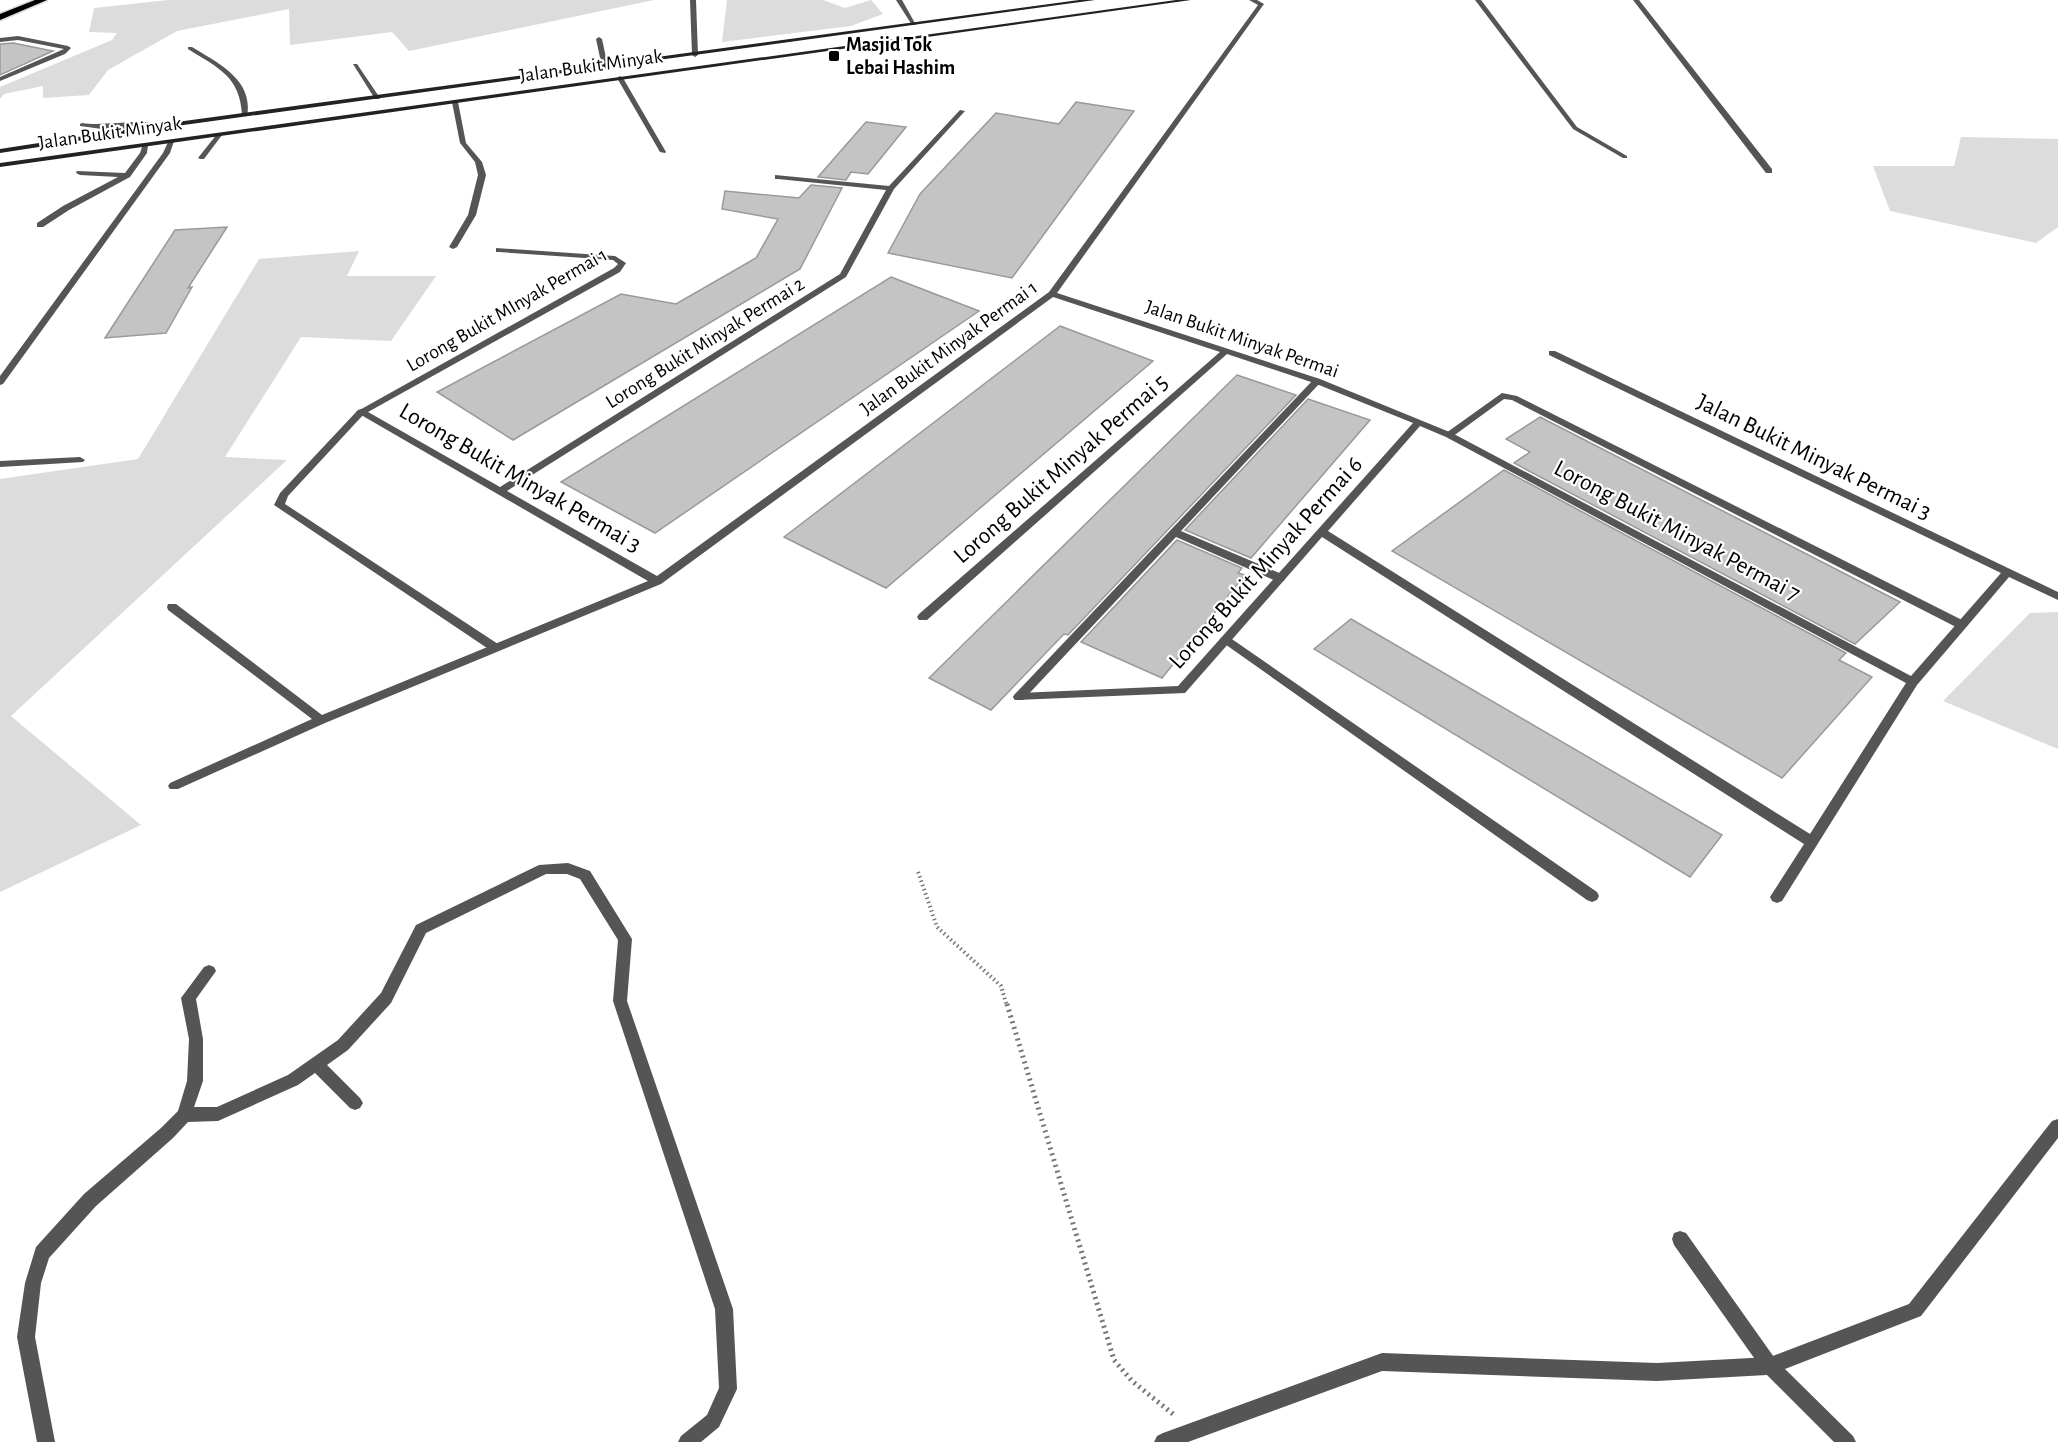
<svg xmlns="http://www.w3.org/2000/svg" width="2058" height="1442" viewBox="0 0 2058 1442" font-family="'Alegreya Sans',sans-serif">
<rect width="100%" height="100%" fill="#fff"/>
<path fill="#dcdcdc" d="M168,0H654L409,51L392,32L290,45L289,9L177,31L108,70L89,95L43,98V86L4,94L0,99V87L112,40L117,33L89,32L94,8Z
M727,0H823L845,8L871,0L883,14L851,26L722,42Z
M1961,137L2058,139V227L2036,243L1890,211L1873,166H1954Z
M359,251L347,276H436L391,341L301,337L225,457L287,460L11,716L141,825L0,892V479L138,459L259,259Z
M2058,612V749L1943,701L2030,613Z"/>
<path fill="#c4c4c4" stroke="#999" stroke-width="1.5" d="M13,43L53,51L0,75V44Z
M1076,102L1134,111L1012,278L888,253L920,194L996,113L1059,124Z
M866,122L906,127L868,174L851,172L846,180L818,177Z
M811,185L842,188L800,269L513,440L437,392L621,294L676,304L756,258L778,219L722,209L725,191L799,198Z
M227,227L188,288L192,287L166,333L105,338L175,230Z
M891,277L979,311L655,533L561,482Z
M1060,326L1153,361L886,588L784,537Z
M1237,375L1296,395L1068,635L1064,634L991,710L929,678Z
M1308,399L1370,420L1251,558L1185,530Z
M1540,417L1900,602L1855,644L1514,463L1530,452L1506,439Z
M1504,470L1846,653L1839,660L1872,677L1782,778L1392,551Z
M1177,540L1242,568L1238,573L1245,575L1162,678L1081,642Z
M1351,619L1722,835L1690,877L1314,649Z"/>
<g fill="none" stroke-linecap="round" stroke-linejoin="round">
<defs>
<path id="highway" d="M35,0H47L0,20V14Z"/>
</defs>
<use href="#highway" stroke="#dbdbdb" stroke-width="3"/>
<path stroke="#777" stroke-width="4" stroke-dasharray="1.5 3" stroke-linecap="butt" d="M918,872L937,927L1001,986L1007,1006"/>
<path stroke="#777" stroke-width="5" stroke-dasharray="2 4" stroke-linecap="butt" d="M1007,1004L1114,1360L1132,1381L1173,1414"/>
<path fill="#555" fill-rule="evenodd" d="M690,0H696L698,55L695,57L692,55Z
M1475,0H1481L1577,127L1627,156V158H1623L1573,129Z
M18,36L68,46L71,48L65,54L0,81V77L64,49L18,40L0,42V38Z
M599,37L602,39L608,67L605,69L602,67L596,39Z
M188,47H192C218,63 254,80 247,116L242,115C240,76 218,68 188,49Z
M353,64H357L380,98L379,99H375Z
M82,123C105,127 148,117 165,126L162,128L102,129L80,126V124Z
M217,134L222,135L204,159H200L198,158Z
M143,144L148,145L147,153L130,177L69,210L43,227H37V223L63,206L118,177L80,175L76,173L77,171L125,173L140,153Z
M1317,378L1322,381L1320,383L1181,531L1284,575L1285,578L1284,581H1276L1176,537L1023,700H1015L1013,697L1015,694L1314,379Z
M1502,393L1517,396L1966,622L1968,625L1962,629L1958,628L1512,400L1504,399L1452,437H1446V433Z
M361,409L366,412L364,414L288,496L285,504L498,644L500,647L498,650H490L274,505L280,493L358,410Z
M1226,635L1597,892L1599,896L1597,900L1592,902L1587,900L1222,642L1220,639Z
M568,863L590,871L632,939L627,1001L733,1309L737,1389L719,1427L701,1442H678L681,1436L707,1415L719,1388L715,1309L613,1001L618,940L580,879L567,874H546L426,933L391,1003L348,1050L327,1065L360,1098L363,1103L360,1108L355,1110L350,1108L315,1073L298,1085L218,1121L188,1122L173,1138L96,1206L49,1258L41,1283L35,1337L55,1442H37L17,1337L25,1283L36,1247L84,1194L161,1128L178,1111L187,1081L189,1039L181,998L204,967L209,965L214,967L216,971L196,999L203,1039V1081L194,1107H217L288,1075L338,1040L381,993L416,925L539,865Z
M1680,1231L1686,1233L1776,1360L1779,1366L1776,1372L1770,1375L1764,1372L1674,1245L1672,1239L1674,1233Z"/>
<path fill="#555" fill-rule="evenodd" d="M896,0H902L916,25H912Z
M1249,0H1257L1264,4L1057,293L1320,379L1452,433L1911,676L2001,573L1549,355V351H1555L2058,592V600L2009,577L1917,685L1782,901L1777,903L1772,901L1770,897L1804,844L1322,537L1185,693L1015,700L1013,697L1015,694L1019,693L1178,686L1413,423L1314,383L1227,354L927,620H919L917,617L919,614L1220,352L1053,297L661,584L325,723L178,789H170L168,786L170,783L312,719L168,610L167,607L168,604H176L322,715L648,581L356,412L614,268L618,264L613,260L499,252H496V248L615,256L626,263L620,272L368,412L500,487L840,274L886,190L778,179H775V175L889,186L960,110L965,111L894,189L846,277L507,491L657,576L1049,292L1258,5ZM1420,426L1446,437L1906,683L1810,834L1328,531Z
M1633,0H1639L1772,169V173H1766Z
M620,76L623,78L666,152L665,153L660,152L617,78Z
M455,100L458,102L466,143L482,162L486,175L476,215L457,247L453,249L449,247L468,215L478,175L475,162L460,143L452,102Z
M169,140L174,141L170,153L3,384L0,385V376L163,153Z
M80,457L85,460L83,462L0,467V461Z
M2058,1119V1138L1921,1316L1785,1369L1853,1436L1856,1442H1834L1767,1375L1657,1381L1382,1371L1188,1442H1154L1157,1436L1163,1433L1382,1353L1657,1363L1770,1357L1909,1304L2052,1121Z"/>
<path fill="#222" fill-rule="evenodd" d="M1079,0H1095L162,128L0,153V149L162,124Z
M1176,0H1191L0,167V163Z"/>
<use href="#highway" fill="#000" fill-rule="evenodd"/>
</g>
<rect fill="#000" stroke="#fff" stroke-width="2" x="828" y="50" width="12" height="12" rx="3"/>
<g text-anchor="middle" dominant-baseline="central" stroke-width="4.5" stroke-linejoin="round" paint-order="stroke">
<g font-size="20" font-weight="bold" fill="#000" stroke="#fff" text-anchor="start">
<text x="846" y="45">Masjid Tok<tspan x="846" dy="23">Lebai Hashim</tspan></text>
</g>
<g font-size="20" fill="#000" stroke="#fff">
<text transform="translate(591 66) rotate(-8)">Jalan Bukit Minyak</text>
<text transform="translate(110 133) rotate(-8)">Jalan Bukit Minyak</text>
<text transform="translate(507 310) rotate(-30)">Lorong Bukit MInyak Permai 1</text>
<text transform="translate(1242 339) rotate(19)">Jalan Bukit Minyak Permai</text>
<text transform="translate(705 343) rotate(-32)">Lorong Bukit Minyak Permai 2</text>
<text transform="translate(949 348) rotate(-36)">Jalan Bukit Minyak Permai 1</text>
</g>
<g font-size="24" fill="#000" stroke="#fff">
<text transform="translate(1814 457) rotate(26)">Jalan Bukit Minyak Permai 3</text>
<text transform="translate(1061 469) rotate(-41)">Lorong Bukit Minyak Permai 5</text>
<text transform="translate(520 478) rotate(30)">Lorong Bukit Minyak Permai 3</text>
<text transform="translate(1677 531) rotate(28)">Lorong Bukit Minyak Permai 7</text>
<text transform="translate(1266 563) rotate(-48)">Lorong Bukit Minyak Permai 6</text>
</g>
</g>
</svg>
